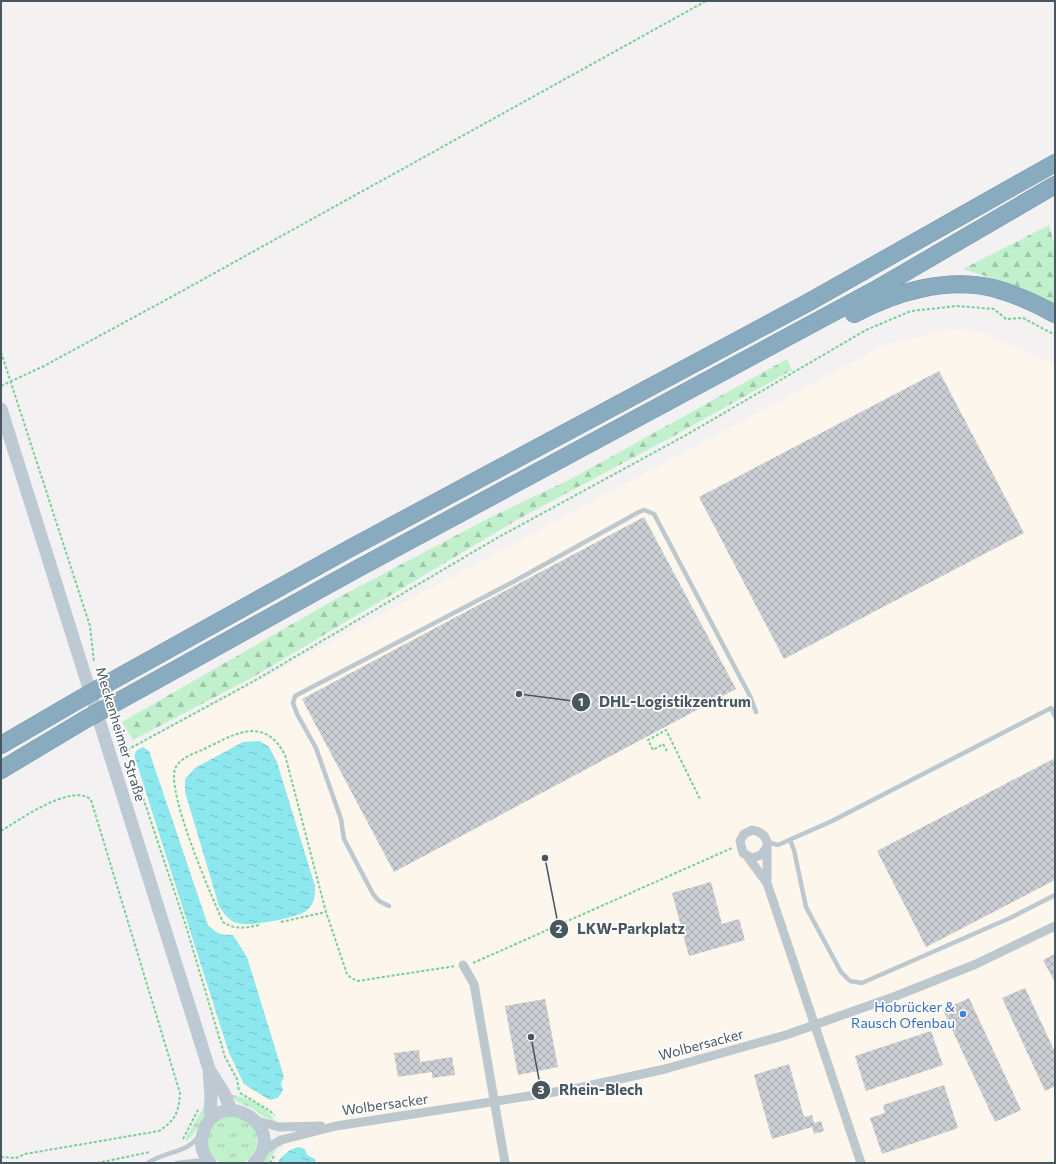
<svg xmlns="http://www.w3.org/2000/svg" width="1056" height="1164" viewBox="0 0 1056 1164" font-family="Commissioner,sans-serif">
<defs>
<pattern id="grass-tufts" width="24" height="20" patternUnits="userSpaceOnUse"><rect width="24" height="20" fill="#c0f1cc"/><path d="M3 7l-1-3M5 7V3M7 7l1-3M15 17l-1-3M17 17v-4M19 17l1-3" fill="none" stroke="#9ec6a9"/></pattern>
<pattern id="forest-firs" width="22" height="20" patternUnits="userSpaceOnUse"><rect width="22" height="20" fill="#c0f1cc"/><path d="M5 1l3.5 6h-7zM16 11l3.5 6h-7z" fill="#9ec6a9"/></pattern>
<pattern id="water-ripples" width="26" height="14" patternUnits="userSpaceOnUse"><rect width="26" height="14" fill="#8de7ee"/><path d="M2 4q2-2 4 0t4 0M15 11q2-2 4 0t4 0" fill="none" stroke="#75bec4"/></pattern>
<pattern id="building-cross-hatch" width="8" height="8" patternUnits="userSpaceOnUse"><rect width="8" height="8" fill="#cbcfd4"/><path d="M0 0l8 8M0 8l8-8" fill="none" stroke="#a7abaf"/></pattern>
</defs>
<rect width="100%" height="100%" fill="#f3f1f1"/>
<path fill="#fdf6ec" d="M946,329L981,332L1055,365V1163H274L285,1145L282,1121L273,1110L251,1098L243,1091L239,1078L227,1055L130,750L883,346Z"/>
<path fill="url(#grass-tufts)" d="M229,1094C245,1097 271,1107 275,1123C266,1119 259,1113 251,1108C243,1104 235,1102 229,1094Z
M207,1101C204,1116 198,1132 186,1142V1138Z
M207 1140a25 25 0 1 1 50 0a25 25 0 1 1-50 0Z
M278,1146L268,1163H261L268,1152Z"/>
<path fill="url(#forest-firs)" d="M1049,225L1055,247V305L1023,288L963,269Z
M787,359L792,370L670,438L520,518L253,677L133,740L122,722L334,600L491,517L571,479Z"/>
<path fill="url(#water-ripples)" d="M260,741L269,747L277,762L315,886C315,895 315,905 306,911C296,918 249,927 237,923C228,921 224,913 219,906L185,792V779L195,768L243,742Z
M143,747L149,751L208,925C216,934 222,935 233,935L247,957L284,1077L281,1083L283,1090L278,1098L270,1100L244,1084L229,1053L134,755L137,750Z
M299,1147L305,1149L307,1155L315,1159L316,1163H277C283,1155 289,1149 299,1147Z"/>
<path fill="url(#building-cross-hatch)" d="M939,371L1024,533L784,659L699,497Z
M644,517L736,689L394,872L302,699Z
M1055,758V880L926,947L877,851Z
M711,882L722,924L739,919L745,940L689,956L672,893Z
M1055,954V982L1043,960Z
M1025,988L1055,1052V1086L1045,1091L1002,998Z
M969,998L1021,1110L995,1122L943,1010Z
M545,999L558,1067L518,1075L505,1006Z
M931,1031L943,1065L866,1091L855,1056Z
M419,1050L420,1062L452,1057L455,1075L432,1078V1072L398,1077L394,1053Z
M789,1064L804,1117L812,1115L814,1123L821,1121L824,1131L814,1134L812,1127L772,1139L754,1075Z
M944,1085L958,1128L882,1154L870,1118L885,1113L883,1105Z"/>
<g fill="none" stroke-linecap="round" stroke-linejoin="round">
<defs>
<path id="highway" d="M854,314C895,292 946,277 993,288C1015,294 1035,303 1055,314
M101,687L347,550L809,302L1055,163
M108,707L355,570L875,290L1055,185
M1,745L80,699
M1,770L86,719"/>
</defs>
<use href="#highway" stroke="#7496ac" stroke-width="18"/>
<path stroke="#77cf98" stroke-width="2" stroke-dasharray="3 2" stroke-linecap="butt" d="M1,352L90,626L94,662
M1,386L44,366L173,296L706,1
M113,724L127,750L186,926L225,1057L237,1079L239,1092
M127,750L254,681L497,538L688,434L866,330L911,311L957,306L994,309L1006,319L1023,318L1055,335
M667,751L663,744L653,750L648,740L666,730L700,799
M1,831C19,820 73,782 91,800L180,1093C179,1112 175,1121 159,1131L25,1154L16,1158L1,1157
M281,922L326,912
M259,925C246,928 235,930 223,922C211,895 167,794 175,769C179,758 195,753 204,749C235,734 264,715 285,755L326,912L347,974L351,978L358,981L455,966
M473,963L732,848
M240,1093L270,1111L274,1115
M183,1139L198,1110
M97,1163L150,1152
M270,1163L274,1156"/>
<path stroke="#bcc8ce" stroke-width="4.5" d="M790,840L794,850L806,907L841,972L850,981L862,983L1010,918L1055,895
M767,842L778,845L832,821L1051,708L1055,716
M389,906L379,901L373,894L344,839L341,819L316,748L297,714L293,703L295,696L511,583L639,512L644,510L654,514L750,696L756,712
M148,1163C163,1152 187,1153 198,1137
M177,1163L205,1160"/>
<path stroke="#bcc8ce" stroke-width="9" d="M747,856L767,883L861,1163
M767,883V842C765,835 760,831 752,830L744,834L740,841L743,853L752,858L761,855L767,847
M463,965L474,984L505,1163
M257,1121L279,1127L321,1126
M262,1151L281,1140L336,1126L574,1089L665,1069L786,1035L896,996L976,964L1055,926"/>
<path stroke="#bdcad3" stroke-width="13" d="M1,409L209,1069L211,1096L210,1119
M210,1071L224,1093L231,1110
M210,1163C204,1157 200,1146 202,1138C212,1081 292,1124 254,1163"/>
<use href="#highway" stroke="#88abc0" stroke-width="17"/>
<defs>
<path id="highway-bridge" d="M80,699L101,687
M86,719L108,707"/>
</defs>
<use href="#highway-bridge" stroke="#7496ac" stroke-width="18" stroke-linecap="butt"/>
<use href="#highway-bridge" stroke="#88abc0" stroke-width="17"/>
</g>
<circle fill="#3f7fe0" stroke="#fff" stroke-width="1.5" cx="963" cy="1014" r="4"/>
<g text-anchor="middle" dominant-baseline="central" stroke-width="3.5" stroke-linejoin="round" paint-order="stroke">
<g font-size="14" fill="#48575f" stroke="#fff">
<text transform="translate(121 734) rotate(73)">Meckenheimer Straße</text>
<text transform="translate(701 1044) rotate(-15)">Wolbersacker</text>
<text transform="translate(385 1104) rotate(-8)">Wolbersacker</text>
</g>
<g font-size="14" fill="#366cbe" stroke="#fff" text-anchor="end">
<text x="955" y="1006">Hobrücker &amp;<tspan x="955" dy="16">Rausch Ofenbau</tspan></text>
</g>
</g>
<path fill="none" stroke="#48575f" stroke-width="1.5" d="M519 694L581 702M545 858L559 929M531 1037L541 1090"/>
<g fill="#48575f" stroke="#fff" stroke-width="1.5">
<circle cx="519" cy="694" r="4"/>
<circle cx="545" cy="858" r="4"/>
<circle cx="531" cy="1037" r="4"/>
<circle cx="581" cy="702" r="10"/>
<circle cx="559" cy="929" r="10"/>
<circle cx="541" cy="1090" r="10"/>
</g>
<g font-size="12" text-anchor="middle" font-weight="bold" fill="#fff">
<text x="581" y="706">1</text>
<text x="559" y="933">2</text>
<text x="541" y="1094">3</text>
</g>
<g font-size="15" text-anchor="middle" font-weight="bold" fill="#48575f" stroke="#fff" stroke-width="3.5" stroke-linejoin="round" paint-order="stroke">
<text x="675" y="707">DHL-Logistikzentrum</text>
<text x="631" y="934">LKW-Parkplatz</text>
<text x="601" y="1095">Rhein-Blech</text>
</g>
<rect width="1056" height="1164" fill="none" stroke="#48575f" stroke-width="4"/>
</svg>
